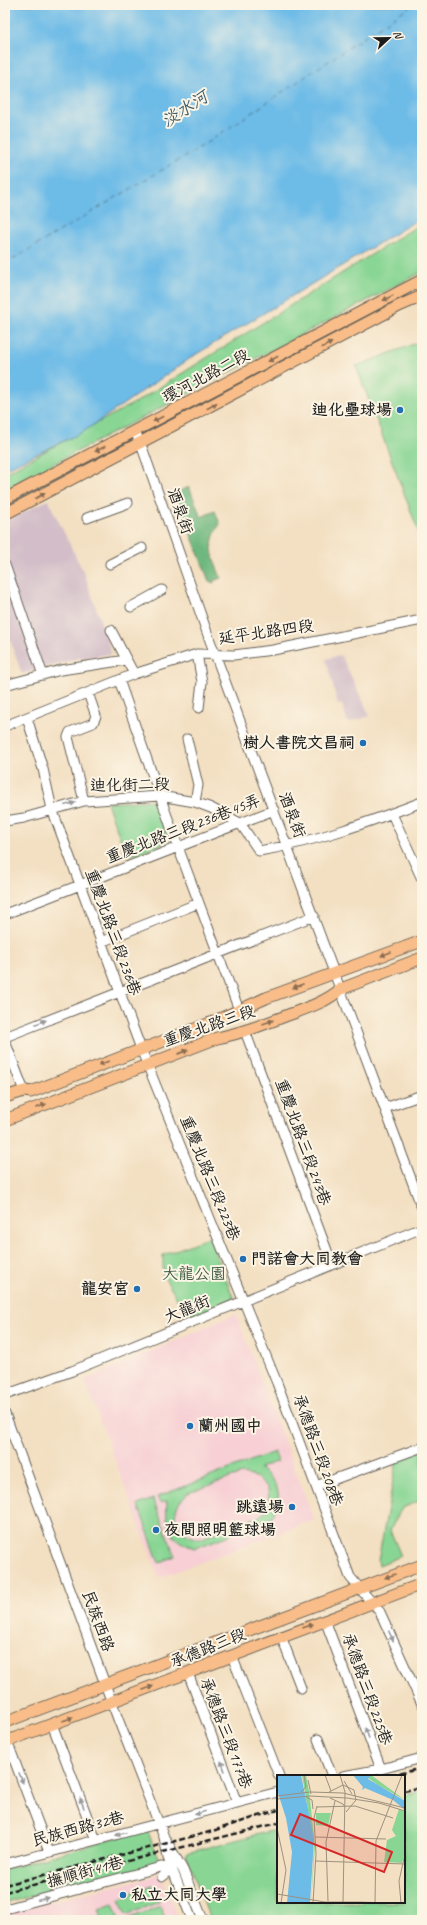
<svg xmlns="http://www.w3.org/2000/svg" width="427" height="1925" viewBox="0 0 427 1925" font-family="Caveat,'LXGW WenKai TC',sans-serif">
<rect width="100%" height="100%" fill="#fcf5e5"/>
<filter id="ink" filterUnits="userSpaceOnUse"><feTurbulence type="fractalNoise" baseFrequency=".025" numOctaves="2"/><feDisplacementMap in="SourceGraphic" scale="8" xChannelSelector="R" yChannelSelector="G"/><feConvolveMatrix kernelMatrix="1 2 1 2 8 2 1 2 1" color-interpolation-filters="sRGB"/></filter>
<filter id="wash" filterUnits="userSpaceOnUse"><feTurbulence type="fractalNoise" baseFrequency=".012" numOctaves="4" result="noise"/><feDisplacementMap in="SourceGraphic" scale="16" xChannelSelector="R" yChannelSelector="G"/><feGaussianBlur stdDeviation="0.9" result="paint"/><feColorMatrix in="noise" values="0 0 0 0 0 0 0 0 0 0 0 0 0 0 0 0 0 1.4 0 .05"/><feComposite in="paint" operator="in"/></filter>
<g filter="url(#wash)">
<rect width="100%" height="100%" fill="#f3dfc1"/>
<path fill="#f7cfd4" d="M236,1314L314,1520L159,1578L85,1380Z
M160,1875L179,1920H5V1913Z"/>
<path fill="#d2bdc8" d="M48,500L84,573L112,654L79,658L22,674L5,626V522Z
M341,655L370,716L348,723L342,704L338,705L326,659Z"/>
<path fill="#89d694" stroke="#527958" fill-rule="evenodd" d="M422,223V272L5,489V473L138,401Z
M422,341V541L356,366Z
M154,800L169,842L127,857L107,803Z
M209,1237L234,1299L188,1317L163,1275V1255Z
M422,1451V1500L402,1508L390,1530L401,1556L379,1565L378,1561L397,1460Z
M274,1452L278,1461L259,1468C280,1484 284,1495 271,1519L195,1548C169,1541 165,1525 167,1501L160,1503L157,1497ZM242,1474L256,1477L268,1489L269,1500L265,1511L260,1516L199,1539C173,1533 167,1511 188,1493Z
M153,1499L175,1556L159,1563L138,1505Z
M422,1791V1920H210L186,1853L278,1829V1902H404V1796Z
M147,1829L160,1863L5,1903V1869Z
M152,1885L159,1902L126,1915L119,1899Z
M113,1904L119,1920H103L99,1909Z
M160,1906L166,1920H128V1919Z"/>
<path fill="#6eb77e" stroke="#456a4d" d="M189,487L201,517L215,511L220,524C206,545 213,557 221,578L213,581L214,583L209,581L175,493Z"/>
<path fill="#6dbbe7" stroke="#446c82" d="M5,5H422V217L195,355L83,432L5,469Z"/>
<g fill="none" stroke-linecap="round" stroke-linejoin="round">
<path stroke="#3c5c6d" stroke-width="1" stroke-dasharray="5 4" stroke-linecap="butt" d="M5,264L202,146L412,5"/>
</g>
</g>
<g filter="url(#ink)">
<g fill="none" stroke-linecap="round" stroke-linejoin="round">
<defs>
<path id="minor" d="M135,431L143,450L209,638L422,1208
M87,518L128,503
M110,564L142,548
M5,565L43,675
M131,607L162,590
M111,630L134,674
M197,654L202,682L199,708
M119,680L178,847L239,1010
M5,685L61,670L126,660
M27,718L43,769L52,809L141,1049L277,1383L350,1577L380,1612L422,1704
M5,726L134,674L197,654L234,655L273,650L422,620
M187,739L198,785L195,802
M84,801L68,737L70,732L93,723L96,716L88,693
M392,814L422,879
M5,821L24,818L84,801L160,796L195,802L211,808L240,823L259,851C315,842 369,822 422,802
M5,914L274,810
M101,942L199,903
M245,1031L332,1264
M5,1037L314,916
M5,1041L24,1091
M385,1108L422,1095
M5,1395L72,1371L422,1228
M5,1414L118,1719L164,1837L168,1858L192,1920
M316,1486L422,1447
M325,1620L381,1769
M281,1636L301,1688
M232,1656L279,1776
M188,1673L237,1803
M52,1724L96,1840
M318,1739L332,1776
M7,1741L49,1852
M343,1776L381,1769L422,1758
M166,1840L183,1870L203,1920
M5,1864L278,1792
M162,1877L172,1869
M5,1909L161,1867L172,1869"/>
<path id="major" d="M5,499L422,280
M5,514L399,306L422,296
M5,1097L24,1091L31,1092L213,1022L266,998L422,941
M5,1120L217,1038C242,1033 265,1024 288,1015C307,1008 326,1002 341,989L422,958
M5,1722L422,1565
M5,1742L422,1584"/>
</defs>
<use href="#minor" stroke="#676056" stroke-width="11"/>
<use href="#major" stroke="#676056" stroke-width="13"/>
<use href="#minor" stroke="#fff" stroke-width="9"/>
<use href="#major" stroke="#f8bd88" stroke-width="11"/>
<path stroke="#1c1c1c" stroke-width="2.5" stroke-dasharray="6 3" stroke-linecap="butt" d="M391,1776L422,1768
M404,1791L422,1787
M5,1885L206,1833L278,1810
M5,1892L278,1823"/>
</g>
<defs><path id="oneway-solid" d="M-6-.8H1V-3.2L6.5 0L1 3.2V.8H-6Z"/></defs>
<g fill="#8a6c52">
<use href="#oneway-solid" transform="translate(388 298) rotate(152)"/>
<use href="#oneway-solid" transform="translate(327 345) rotate(-28)"/>
<use href="#oneway-solid" transform="translate(273 359) rotate(152)"/>
<use href="#oneway-solid" transform="translate(212 406) rotate(-28)"/>
<use href="#oneway-solid" transform="translate(158 419) rotate(152)"/>
<use href="#oneway-solid" transform="translate(100 449) rotate(153)"/>
<use href="#oneway-solid" transform="translate(40 496) rotate(-28)"/>
<use href="#oneway-solid" transform="translate(386 954) rotate(159)"/>
<use href="#oneway-solid" transform="translate(298 986) rotate(159)"/>
<use href="#oneway-solid" transform="translate(268 1022) rotate(-20)"/>
<use href="#oneway-solid" transform="translate(183 1052) rotate(-21)"/>
<use href="#oneway-solid" transform="translate(104 1063) rotate(159)"/>
<use href="#oneway-solid" transform="translate(41 1106) rotate(-21)"/>
<use href="#oneway-solid" transform="translate(390 1576) rotate(160)"/>
<use href="#oneway-solid" transform="translate(308 1626) rotate(-20)"/>
<use href="#oneway-solid" transform="translate(148 1688) rotate(-21)"/>
<use href="#oneway-solid" transform="translate(68 1719) rotate(-20)"/>
</g>
<g fill="#999">
<use href="#oneway-solid" transform="translate(70 804) rotate(-14)"/>
<use href="#oneway-solid" transform="translate(41 1022) rotate(-21)"/>
<use href="#oneway-solid" transform="translate(391 1636) rotate(65)"/>
<use href="#oneway-solid" transform="translate(367 1733) rotate(-110)"/>
<use href="#oneway-solid" transform="translate(223 1766) rotate(-111)"/>
<use href="#oneway-solid" transform="translate(21 1778) rotate(69)"/>
<use href="#oneway-solid" transform="translate(82 1803) rotate(-111)"/>
<use href="#oneway-solid" transform="translate(200 1813) rotate(164)"/>
<use href="#oneway-solid" transform="translate(121 1834) rotate(166)"/>
<use href="#oneway-solid" transform="translate(43 1899) rotate(-15)"/>
</g>
</g>
<g fill="#1f6fb2" stroke="#fcf5e5" stroke-width="1.5">
<circle cx="400" cy="410" r="4"/>
<circle cx="363" cy="743" r="4"/>
<circle cx="243" cy="1259" r="4"/>
<circle cx="137" cy="1289" r="4"/>
<circle cx="190" cy="1426" r="4"/>
<circle cx="292" cy="1507" r="4"/>
<circle cx="156" cy="1530" r="4"/>
<circle cx="123" cy="1895" r="4"/>
</g>
<g text-anchor="middle" dominant-baseline="central" stroke-width="4" stroke-linejoin="round" paint-order="stroke">
<g font-size="16" fill="#1c1c1c" stroke="#fcf5e5">
<text transform="translate(206 376) rotate(-28)">環河北路二段</text>
<text transform="translate(180 511) rotate(71)">酒泉街</text>
<text transform="translate(266 632) rotate(-8)">延平北路四段</text>
<text transform="translate(130 785) rotate(-1)">迪化街二段</text>
<text transform="translate(292 815) rotate(69)">酒泉街</text>
<text transform="translate(183 829) rotate(-21)">重慶北路三段236巷45弄</text>
<text transform="translate(113 932) rotate(70)">重慶北路三段236巷</text>
<text transform="translate(209 1026) rotate(-19)">重慶北路三段</text>
<text transform="translate(303 1142) rotate(70)">重慶北路三段243巷</text>
<text transform="translate(210 1178) rotate(68)">重慶北路三段223巷</text>
<text transform="translate(187 1309) rotate(-22)">大龍街</text>
<text transform="translate(318 1450) rotate(70)">承德路三段208巷</text>
<text transform="translate(98 1621) rotate(70)">民族西路</text>
<text transform="translate(208 1648) rotate(-22)">承德路三段</text>
<text transform="translate(367 1689) rotate(70)">承德路三段225巷</text>
<text transform="translate(226 1733) rotate(69)">承德路三段177巷</text>
<text transform="translate(78 1829) rotate(-15)">民族西路32巷</text>
<text transform="translate(85 1872) rotate(-15)">撫順街41巷</text>
</g>
<g font-size="16" font-weight="bold" fill="#1c1c1c" stroke="#fcf5e5" text-anchor="end">
<text x="392" y="410">迪化壘球場</text>
<text x="355" y="743">樹人書院文昌祠</text>
<text x="251" y="1259" text-anchor="start">門諾會大同教會</text>
<text x="129" y="1289">龍安宮</text>
<text x="198" y="1426" text-anchor="start">蘭州國中</text>
<text x="284" y="1507">跳遠場</text>
<text x="164" y="1530" text-anchor="start">夜間照明籃球場</text>
<text x="131" y="1895" text-anchor="start">私立大同大學</text>
</g>
<g font-size="16" fill="#425d46" stroke="#fcf5e5">
<text x="194" y="1274">大龍公園</text>
</g>
<g font-size="17" font-style="italic" fill="#3c5c6d" stroke="#fcf5e5">
<text transform="translate(185 109) rotate(-33)">淡水河</text>
</g>
</g>
<g transform="translate(277 1775)">
<rect width="128" height="128" fill="#f3dfc1"/>
<path d="M25,0H29L32,16L38,70L34,128L37,70ZM87,0H94L128,25L101,10ZM122,34L128,37V77L125,88L107,87L110,65L119,61L115,55ZM39,38H54L51,51L39,50Z" fill="#89d694"/>
<path d="M0,0H24L37,64L33,128H10L15,77L9,43L0,15ZM76,0H94L91,4L128,26V35L116,25L88,13L85,15L86,12Z" fill="#6dbbe7"/>
<path fill="none" stroke="#6dbbe7" stroke-width="2" d="M13,0L17,17M19,24L28,77L24,121"/>
<path fill="none" stroke="#9d917f" stroke-width="1" d="M48,0L54,16M63,0L68,17L66,128M31,5L34,19M67,6L75,19M24,17L29,12L27,0M52,17L66,10L77,15L79,25L69,37M0,21L33,17L66,18L128,33M29,22L35,25L36,34M53,23L66,29L68,32M0,24L33,21L70,23L102,28L128,36M40,32L78,31L116,43M0,53L9,95L4,128M38,62L109,64M38,86L128,89M0,119L48,127H82M51,126L49,67L58,26M82,127L112,128M36,128L39,79L37,43L40,31M98,128L99,66L125,0M124,128L122,106L128,79"/>
<path fill="#d62828" fill-opacity="0.15" stroke="#d62828" stroke-width="2" d="M23,39L115,77L107,97L14,60Z"/>
<rect width="128" height="128" fill="none" stroke="#1c1c1c" stroke-width="2"/>
</g>
<rect width="427" height="1925" fill="none" stroke="#fcf5e5" stroke-width="20"/>
<g transform="translate(389 38) rotate(68)" stroke="#fcf5e5" stroke-width="3" paint-order="stroke">
<path d="M0-3L7 15L0 10L-7 15Z" fill="#1c1c1c"/>
<text y="-6" font-size="11" font-weight="bold" text-anchor="middle" fill="#1c1c1c">N</text>
</g>
</svg>
